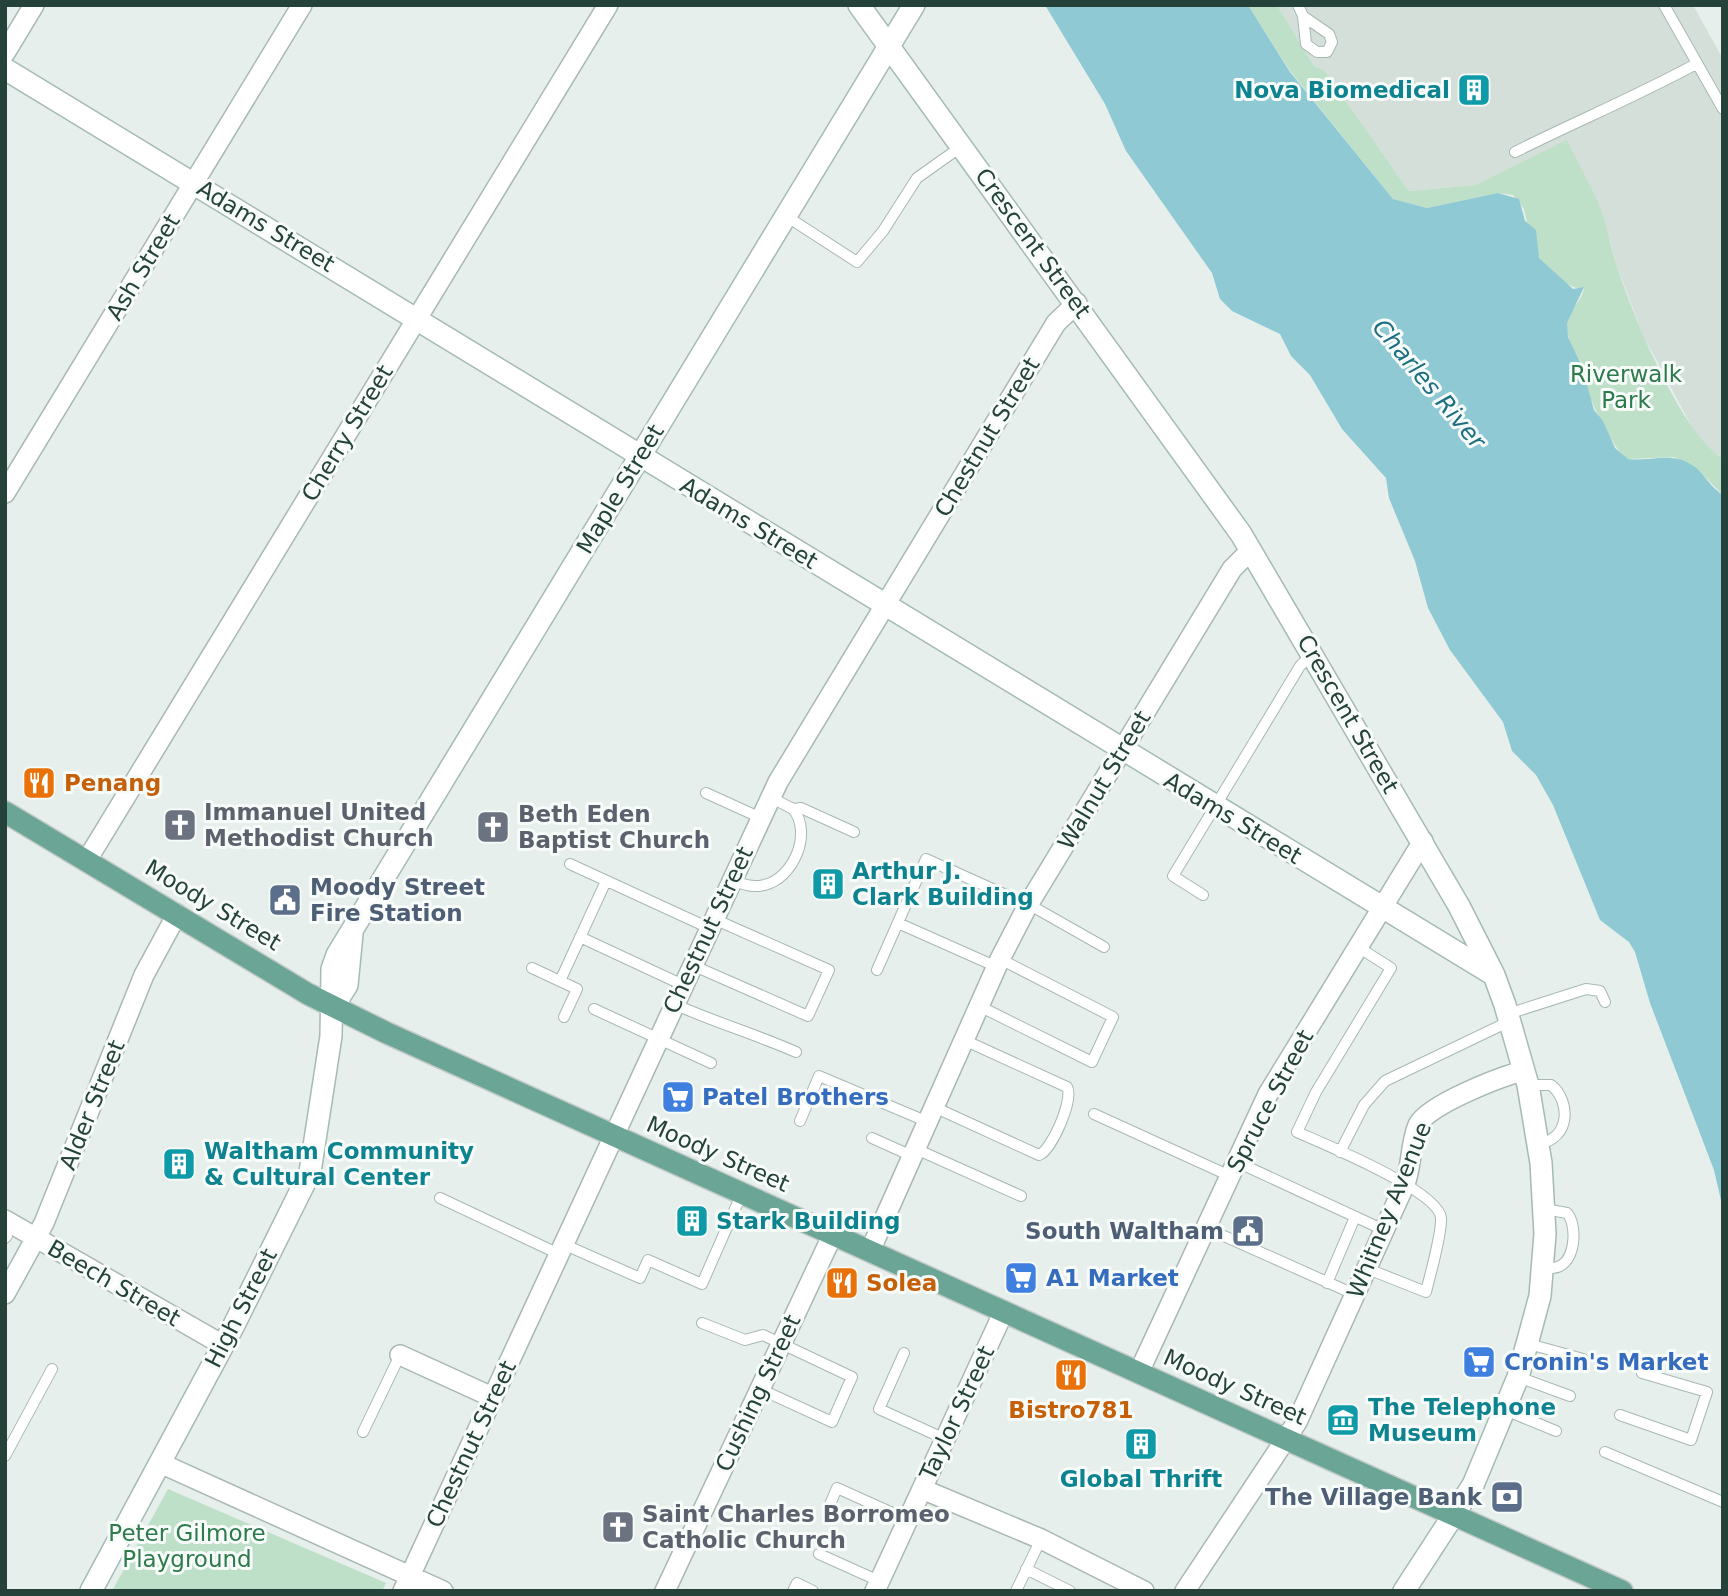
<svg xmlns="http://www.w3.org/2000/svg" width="1728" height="1596" viewBox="0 0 1728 1596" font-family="'DejaVu Sans',sans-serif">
<rect width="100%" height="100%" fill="#e6efeb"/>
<path fill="#d4dfda" d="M1277,5H1693L1723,59V458L1709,449L1694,431L1643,335L1618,269L1603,216L1567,141L1476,185L1409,191L1324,70L1314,66Z"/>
<path fill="#bfe0c8" d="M1248,5H1277L1314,66L1324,70L1409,191L1476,185L1567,140C1579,166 1595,191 1604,218C1609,235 1612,252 1618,269C1632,314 1683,437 1723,458V495L1702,474L1674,457L1628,459C1610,452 1563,342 1567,322C1570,309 1582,301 1584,288C1570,291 1544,270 1538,256C1535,248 1534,237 1532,228L1528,226L1524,209L1513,195L1498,193L1427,208L1393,199L1290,71Z
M168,1489L386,1583L382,1591H112Z"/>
<path fill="#8ec9d4" d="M1045,5H1248L1290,72L1393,199L1427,208L1498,193L1519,199L1525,221L1536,230L1539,258L1573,289L1584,287L1567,323L1568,337L1582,367L1594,410L1603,421L1615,448L1628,459C1652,462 1672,450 1695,467C1705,475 1711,488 1723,495V1209L1714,1170L1650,1003L1635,952L1629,942L1600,920L1553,805L1536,775L1512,751L1503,722L1450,650L1428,608L1415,561L1389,498L1386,478L1342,429L1310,375L1291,356L1280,334L1232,311L1220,299L1212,273L1126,151L1105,104Z"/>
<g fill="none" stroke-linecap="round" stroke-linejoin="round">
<defs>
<path id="lane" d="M1298,5L1303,16L1306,44L1317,52H1327L1332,42L1329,34L1303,16
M1664,5L1723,109
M1515,152C1575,122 1637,96 1696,64
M786,216L857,262L883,231L917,178L962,146
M706,793L761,818
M770,797L793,809L801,808L854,832
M570,864L709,928
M732,880C742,884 752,888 764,885C793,879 813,833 793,809
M1203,895L1173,876L1300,666L1313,653
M898,923L997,967
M580,937L683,985
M1358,947L1391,968L1316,1092L1297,1132C1324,1144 1439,1191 1441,1218C1442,1234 1430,1275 1426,1292L1368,1269
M692,965L808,1016L829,970L714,919
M532,968L577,989L564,1017
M877,970L926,859L1037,909L1104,947
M560,981L606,881
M674,1004C714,1022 755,1034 796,1052
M979,1006L1092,1062L1113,1017L1000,959
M594,1009L711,1063
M1508,1014L1586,989L1600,991L1605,1002
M1528,1085H1551C1571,1101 1571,1139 1538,1144
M934,1107L1039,1155C1052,1150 1074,1099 1067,1087L964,1040
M1094,1114L1230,1176
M800,1121L819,1076L928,1122
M872,1138L912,1156
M916,1149L1021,1196
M1340,1152L1364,1105L1385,1081L1510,1021
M1237,1162L1384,1230
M440,1198L559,1254
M1206,1228L1356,1295
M5,1238L7,1236
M563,1244L640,1278L648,1260L702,1284L742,1193
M1543,1268C1549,1268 1555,1269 1560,1266C1576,1258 1577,1224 1567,1213L1545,1209
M1327,1283L1355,1217
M702,1323L745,1340L763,1335L852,1377L832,1422L760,1389
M1529,1344L1583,1359
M904,1353L879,1409L945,1439
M1518,1377L1570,1396
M1505,1410L1556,1431
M1620,1415L1691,1440L1707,1392L1642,1373
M363,1432L400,1355
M1605,1452L1723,1502
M5,1456L52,1369
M828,1509L837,1488L908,1520
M819,1554L879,1581
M1026,1569L1070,1591
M793,1591L797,1583L813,1591
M1016,1591L1041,1539"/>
<path id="street" d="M5,53L34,5
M5,493L302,5
M87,860L608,5
M5,1220L223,1345
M870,1251L1000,959L1028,905L1232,569L1251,550
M5,1294L44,1223L144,975L177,914
M400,1355L492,1397
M1139,1372L1268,1094L1423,841
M160,1463L443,1591
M922,1489L1041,1539L1144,1591
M403,1591L778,782L1056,323L1077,303
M665,1591L833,1234
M875,1591L1004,1311
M1185,1591L1297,1422L1405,1184C1412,1165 1410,1144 1418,1125C1427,1105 1502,1076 1524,1071"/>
<path id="secondary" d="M859,5L1241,534L1459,906L1494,975L1505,1005L1528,1085L1541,1163L1545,1234L1540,1296L1518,1377L1473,1485L1404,1591
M5,69L1494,975
M333,1007L347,985L352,934
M91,1591L234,1325L310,1172L331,1036L332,969L337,955L914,5"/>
<path id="primary" d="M5,812L308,994L387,1033L1622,1591"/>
</defs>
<use href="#lane" stroke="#a8b8b2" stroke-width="12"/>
<use href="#street" stroke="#a8b8b2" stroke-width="22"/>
<use href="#secondary" stroke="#a4bbb3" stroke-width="24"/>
<use href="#primary" stroke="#c2cac8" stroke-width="24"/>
<use href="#lane" stroke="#fff" stroke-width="10"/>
<use href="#street" stroke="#fff" stroke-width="19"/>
<use href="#secondary" stroke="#fff" stroke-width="21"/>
<use href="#primary" stroke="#6aa596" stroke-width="21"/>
</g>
<defs>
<symbol id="building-square" viewBox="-11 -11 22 22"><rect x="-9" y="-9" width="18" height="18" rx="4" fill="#0f9aa8" stroke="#f7fbf9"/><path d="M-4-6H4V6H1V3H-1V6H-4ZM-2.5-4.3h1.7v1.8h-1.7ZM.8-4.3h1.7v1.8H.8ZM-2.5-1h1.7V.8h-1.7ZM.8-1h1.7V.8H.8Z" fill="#fff"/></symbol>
<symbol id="restaurant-square" viewBox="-11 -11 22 22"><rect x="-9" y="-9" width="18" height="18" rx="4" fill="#e8710a" stroke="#f7fbf9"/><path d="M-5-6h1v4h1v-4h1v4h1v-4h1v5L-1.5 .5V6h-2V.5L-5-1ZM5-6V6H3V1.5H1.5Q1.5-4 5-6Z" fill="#fff"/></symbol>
<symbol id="church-square" viewBox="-11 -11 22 22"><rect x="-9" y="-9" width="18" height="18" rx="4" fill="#6b7280" stroke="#f7fbf9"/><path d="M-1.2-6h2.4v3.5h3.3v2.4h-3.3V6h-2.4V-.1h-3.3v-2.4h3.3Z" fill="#fff"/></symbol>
<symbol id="civic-square" viewBox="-11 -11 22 22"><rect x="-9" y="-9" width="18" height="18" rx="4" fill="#5c6f8a" stroke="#f7fbf9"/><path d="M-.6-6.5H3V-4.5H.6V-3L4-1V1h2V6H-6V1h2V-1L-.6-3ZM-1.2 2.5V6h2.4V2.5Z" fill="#fff"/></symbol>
<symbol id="supermarket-square" viewBox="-11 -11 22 22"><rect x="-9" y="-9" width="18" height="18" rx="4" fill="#3f7fe0" stroke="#f7fbf9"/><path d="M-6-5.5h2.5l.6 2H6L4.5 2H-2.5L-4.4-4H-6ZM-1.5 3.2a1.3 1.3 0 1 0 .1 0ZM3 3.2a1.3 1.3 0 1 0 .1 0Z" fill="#fff"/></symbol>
<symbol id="museum-square" viewBox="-11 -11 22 22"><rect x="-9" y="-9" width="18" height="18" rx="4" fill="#0f9aa8" stroke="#f7fbf9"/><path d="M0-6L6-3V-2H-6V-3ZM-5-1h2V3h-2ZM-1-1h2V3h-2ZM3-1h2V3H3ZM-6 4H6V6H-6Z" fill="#fff"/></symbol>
<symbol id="bank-square" viewBox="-11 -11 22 22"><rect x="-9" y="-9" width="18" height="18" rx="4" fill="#5c6f8a" stroke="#f7fbf9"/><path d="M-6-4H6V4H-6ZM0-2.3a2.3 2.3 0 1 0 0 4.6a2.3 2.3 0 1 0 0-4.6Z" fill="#fff"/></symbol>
</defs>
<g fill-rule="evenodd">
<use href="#building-square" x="1455" y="71" width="38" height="38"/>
<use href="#restaurant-square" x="20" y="764" width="38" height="38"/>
<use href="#church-square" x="161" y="806" width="38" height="38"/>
<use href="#church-square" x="474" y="808" width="38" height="38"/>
<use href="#building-square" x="809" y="865" width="38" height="38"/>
<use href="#civic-square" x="266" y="881" width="38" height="38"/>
<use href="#supermarket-square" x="659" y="1078" width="38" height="38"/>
<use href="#building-square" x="160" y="1145" width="38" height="38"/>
<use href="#building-square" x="673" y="1202" width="38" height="38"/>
<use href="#civic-square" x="1229" y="1212" width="38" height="38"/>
<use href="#supermarket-square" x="1002" y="1259" width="38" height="38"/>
<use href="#restaurant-square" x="823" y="1264" width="38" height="38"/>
<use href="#supermarket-square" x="1460" y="1343" width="38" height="38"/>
<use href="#restaurant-square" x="1052" y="1356" width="38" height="38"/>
<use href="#museum-square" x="1324" y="1401" width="38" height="38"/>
<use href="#building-square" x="1122" y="1425" width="38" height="38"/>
<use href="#bank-square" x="1488" y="1478" width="38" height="38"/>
<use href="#church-square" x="599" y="1508" width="38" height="38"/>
</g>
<g text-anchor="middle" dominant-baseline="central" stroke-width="6" stroke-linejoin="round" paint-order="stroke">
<g font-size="23" font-weight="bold" fill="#0d838f" stroke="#f7fbf9" text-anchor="start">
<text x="1450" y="90" text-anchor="end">Nova Biomedical</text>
<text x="852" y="871">Arthur J.<tspan x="852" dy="26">Clark Building</tspan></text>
<text x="204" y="1151">Waltham Community<tspan x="204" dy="26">&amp; Cultural Center</tspan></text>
<text x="716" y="1221">Stark Building</text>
<text x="1368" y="1407">The Telephone<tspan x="1368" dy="26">Museum</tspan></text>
<text x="1141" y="1479" text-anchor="middle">Global Thrift</text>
</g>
<g font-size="23" fill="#24423a" stroke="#f7fbf9">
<text transform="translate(266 226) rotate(31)">Adams Street</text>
<text transform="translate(1033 243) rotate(54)">Crescent Street</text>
<text transform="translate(143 267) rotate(-59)">Ash Street</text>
<text transform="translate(347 433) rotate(-59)">Cherry Street</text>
<text transform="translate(987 437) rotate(-59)">Chestnut Street</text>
<text transform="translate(620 489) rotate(-59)">Maple Street</text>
<text transform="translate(749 523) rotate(31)">Adams Street</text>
<text transform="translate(1348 714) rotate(60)">Crescent Street</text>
<text transform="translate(1104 780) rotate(-59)">Walnut Street</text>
<text transform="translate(1233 818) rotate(31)">Adams Street</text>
<text transform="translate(213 905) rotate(31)">Moody Street</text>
<text transform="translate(708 930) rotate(-65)">Chestnut Street</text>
<text transform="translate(1270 1101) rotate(-62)">Spruce Street</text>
<text transform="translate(92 1105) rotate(-68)">Alder Street</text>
<text transform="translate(718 1154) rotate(24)">Moody Street</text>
<text transform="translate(1389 1210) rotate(-68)">Whitney Avenue</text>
<text transform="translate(114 1283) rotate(30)">Beech Street</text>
<text transform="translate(241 1308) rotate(-63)">High Street</text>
<text transform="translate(1235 1387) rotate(24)">Moody Street</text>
<text transform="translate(758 1393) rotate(-65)">Cushing Street</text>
<text transform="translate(957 1413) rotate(-65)">Taylor Street</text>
<text transform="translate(471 1444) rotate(-65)">Chestnut Street</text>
</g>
<g font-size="23" fill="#2d7a4b" stroke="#f7fbf9">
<text x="1626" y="374">Riverwalk<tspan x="1626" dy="26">Park</tspan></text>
<text x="187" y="1533">Peter Gilmore<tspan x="187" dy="26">Playground</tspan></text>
</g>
<g font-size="23" font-weight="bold" fill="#c56008" stroke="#f7fbf9" text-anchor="start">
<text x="64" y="783">Penang</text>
<text x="866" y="1283">Solea</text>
<text x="1071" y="1410" text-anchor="middle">Bistro781</text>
</g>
<g font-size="23" font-weight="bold" fill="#5b616d" stroke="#f7fbf9" text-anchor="start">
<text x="204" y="812">Immanuel United<tspan x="204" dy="26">Methodist Church</tspan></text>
<text x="518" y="814">Beth Eden<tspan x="518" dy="26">Baptist Church</tspan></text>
<text x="642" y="1514">Saint Charles Borromeo<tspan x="642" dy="26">Catholic Church</tspan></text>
</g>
<g font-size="23" font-weight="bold" fill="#4e5e75" stroke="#f7fbf9" text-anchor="end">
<text x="310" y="887" text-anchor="start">Moody Street<tspan x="310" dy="26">Fire Station</tspan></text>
<text x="1224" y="1231">South Waltham</text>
<text x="1482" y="1497">The Village Bank</text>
</g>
<g font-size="23" font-weight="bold" fill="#366cbe" stroke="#f7fbf9" text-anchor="start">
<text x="702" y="1097">Patel Brothers</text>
<text x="1046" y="1278">A1 Market</text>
<text x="1504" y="1362">Cronin's Market</text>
</g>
<g font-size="24" font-style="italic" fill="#1c6f80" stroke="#f7fbf9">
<text transform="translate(1429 384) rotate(50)">Charles River</text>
</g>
</g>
<rect width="1728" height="1596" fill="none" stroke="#24423a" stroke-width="14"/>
</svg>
